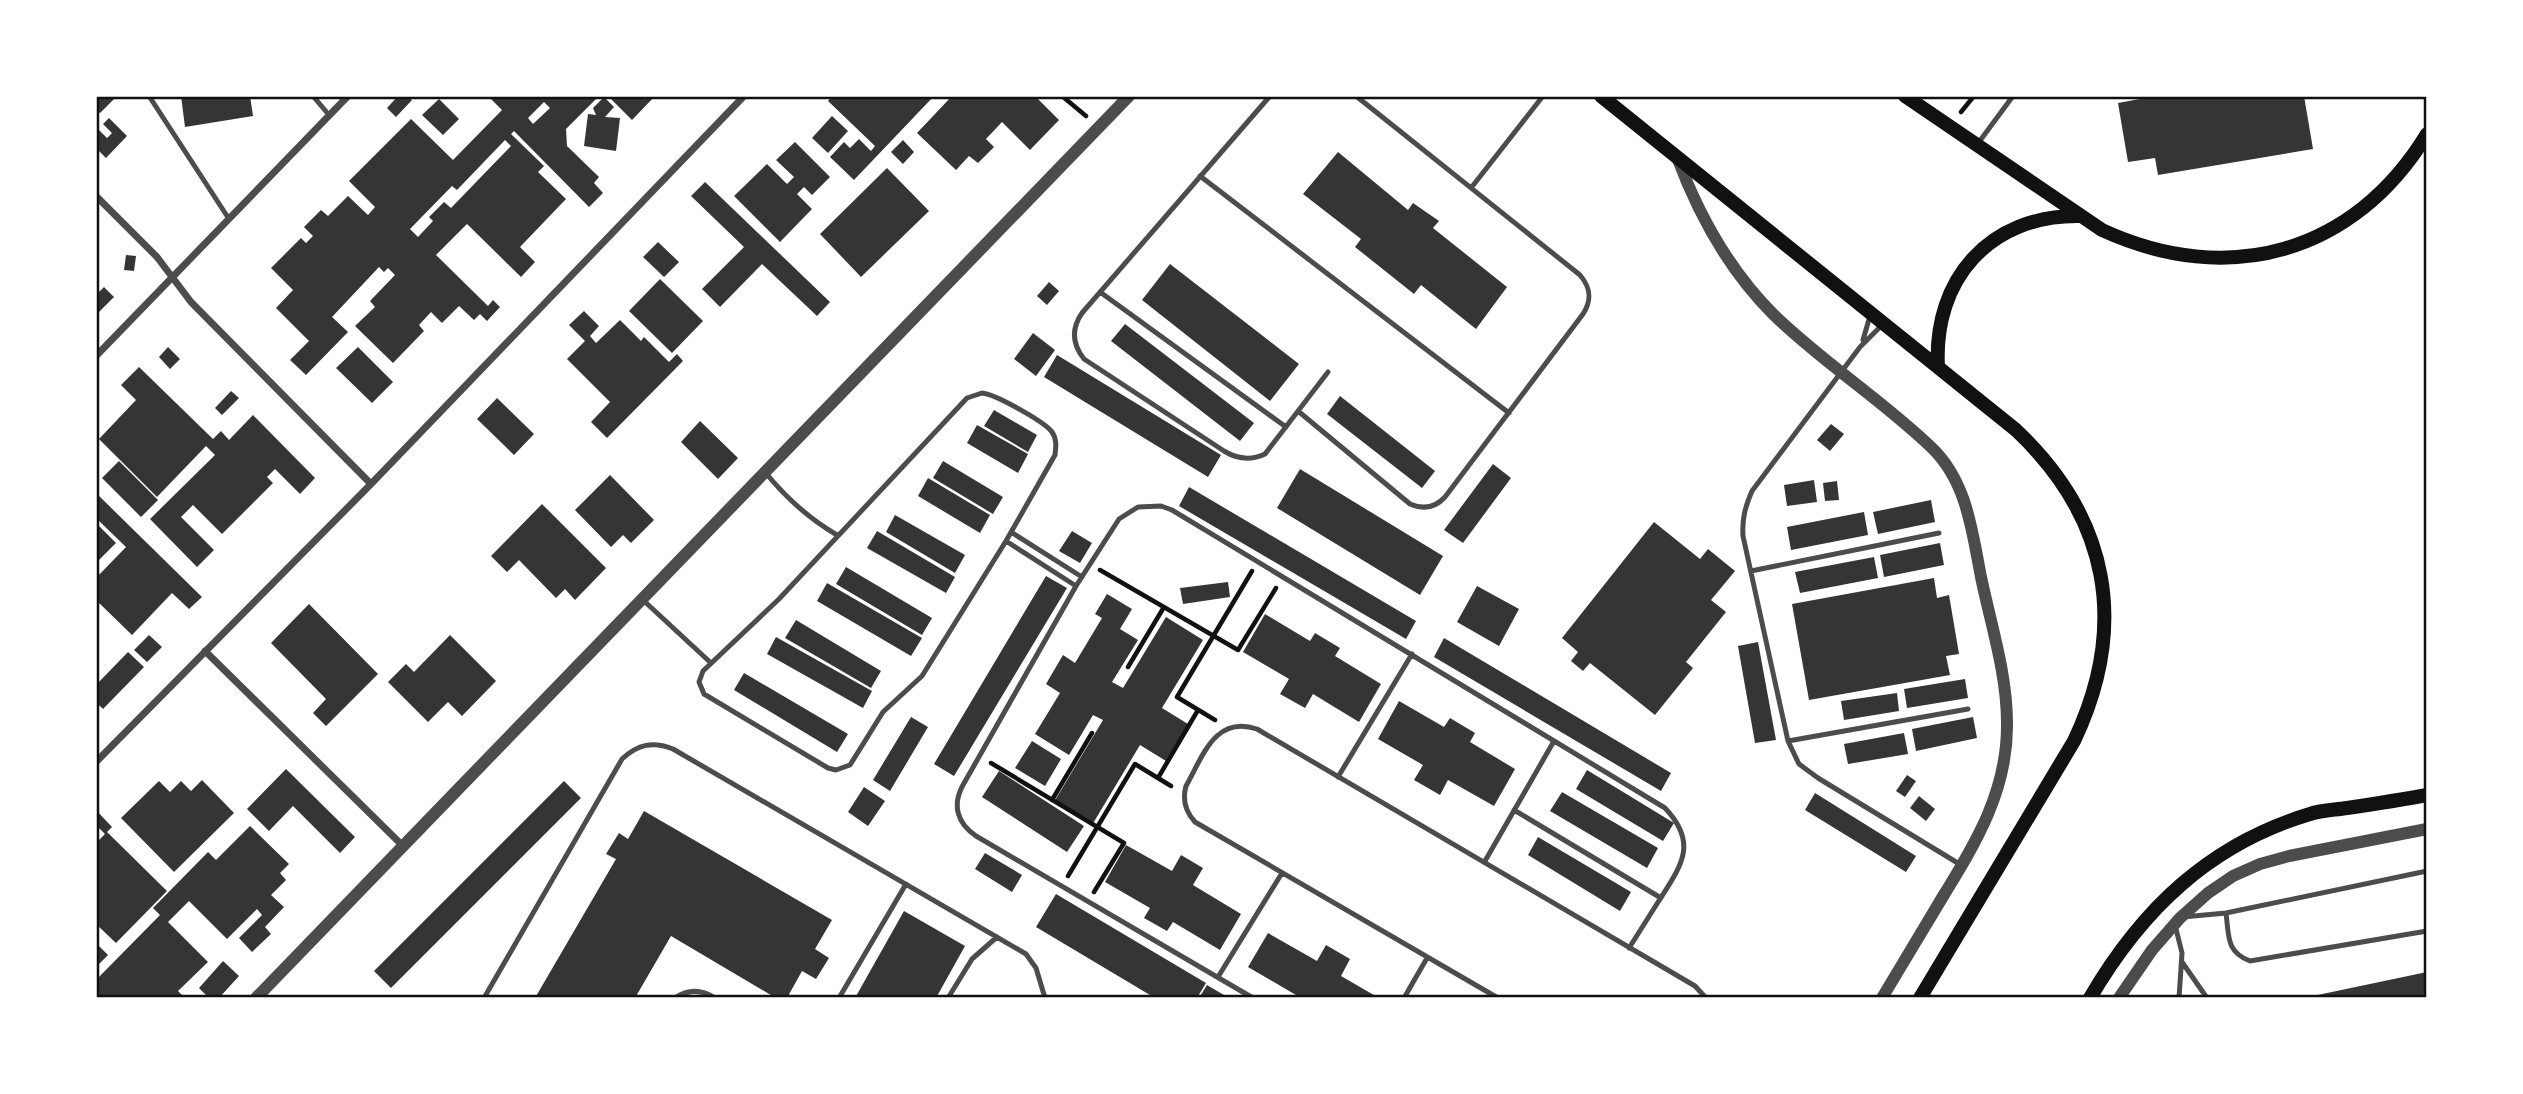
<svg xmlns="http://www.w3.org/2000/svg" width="2523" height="1094" viewBox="0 0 2523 1094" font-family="'Source Sans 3',sans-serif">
<rect width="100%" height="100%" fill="#fff"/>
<path fill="#353535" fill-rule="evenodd" d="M96,96H111L114,99L100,113L96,110Z
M181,96H250L253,116L185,127Z
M398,96H407L412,100L396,117L387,108Z
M488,96H599L566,129L567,146L599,177L594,183L603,193L589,207L514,131L511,134L544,166L538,172L566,199L520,247L535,262L521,277L467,224L436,255L488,306L493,300L500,307L487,321L480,314L474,320L459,306L442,323L431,312L419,325L424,331L393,363L355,326L375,307L370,301L395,275L388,268L384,272L379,267L332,317L348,332L306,375L290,360L309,341L276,308L293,290L271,268L301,238L306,243L313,236L304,227L321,210L328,216L348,196L368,215L375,207L349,181L411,119L453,160L502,110ZM544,102L550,108L533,124L528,118ZM505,140L511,146L451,208L444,202L429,217L433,221L418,237L410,229L452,186L457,190Z
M608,96H655L632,120Z
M832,96H934L854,180L830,157L844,142L850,148L859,139L871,151L875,146L828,101Z
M952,96H1035L1059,120L1030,150L1002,122L986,139L994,147L978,163L969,156L956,170L917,133Z
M2145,96H2304L2313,149L2158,175L2155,158L2128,162L2118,103L2145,98Z
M604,97L614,107L605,117L620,118L616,151L584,146L588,114L596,115L593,108Z
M439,99L459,119L443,135L422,115Z
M832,116L848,131L828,153L812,138Z
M109,118L127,136L106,158L96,148V127L107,138L112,133L103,124Z
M903,140L914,152L903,164L891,152Z
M795,142L830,177L812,195L804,187L797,194L812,209L780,242L734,196L767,164L787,184L794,177L776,160Z
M1338,152L1408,210L1413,203L1439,221L1433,228L1507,287L1476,329L1421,285L1414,294L1355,247L1361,239L1303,194Z
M887,168L929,211L861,277L820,234Z
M705,182L830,302L817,316L762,264L720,307L702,289L744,247L691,196Z
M658,242L679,262L664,277L643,257Z
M126,255L136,256L134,271L124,270Z
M1170,264L1299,364L1270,401L1142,300Z
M660,279L703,321L672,353L629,311Z
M1049,282L1059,291L1047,305L1037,296Z
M104,287L114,297L98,313L96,295Z
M584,311L599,326L590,336L596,343L620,320L641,341L644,337L669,362L677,354L683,361L607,438L591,422L610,402L567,359L585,341L569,325Z
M1125,324L1254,423L1240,441L1111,341Z
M1033,333L1055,350L1036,376L1014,359Z
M168,347L180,359L170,369L159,357Z
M358,347L393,382L372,403L336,368Z
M1057,355L1221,455L1208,477L1044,377Z
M139,367L213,439L221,431L229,440L253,415L315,478L300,494L275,469L267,477L273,483L222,534L193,505L181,517L214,550L197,567L150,519L215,455L206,446L157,497L99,439L136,400L121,385Z
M231,391L239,398L222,415L215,408Z
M1340,396L1435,471L1422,488L1327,414Z
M497,398L534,434L514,455L477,419Z
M994,410L1037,435L1028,452L984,426Z
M700,421L738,458L718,479L681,442Z
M1831,424L1844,434L1830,451L1817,440Z
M977,425L1028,454L1018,473L967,443Z
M119,461L158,500L141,517L102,478Z
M943,461L1003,497L993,514L933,478Z
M1493,464L1511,478L1463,543L1444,530Z
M1300,469L1443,556L1420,595L1277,508Z
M610,475L654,520L631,543L623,535L611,547L575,510Z
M928,478L990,515L980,533L918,496Z
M1814,480L1817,502L1787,506L1784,485Z
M1837,481L1839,500L1825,501L1823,483Z
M1189,487L1416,621L1406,639L1179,506Z
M96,493L202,597L189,609L172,593L132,635L96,600V578L126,547L96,518Z
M1931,500L1935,522L1878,534L1873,512Z
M542,504L606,568L575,600L565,589L556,598L519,560L507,572L491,556Z
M1864,512L1868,535L1791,550L1787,527Z
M895,515L965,555L955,573L886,532Z
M1654,522L1700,559L1708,549L1735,571L1711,600L1726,612L1686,662L1693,668L1655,715L1590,663L1583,671L1571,661L1578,652L1562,638Z
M96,523L116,543L96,563Z
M877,531L955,577L946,593L867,548Z
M1072,531L1092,543L1080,563L1059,551Z
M1940,543L1944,565L1884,577L1880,555Z
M1874,557L1878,578L1800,593L1795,572Z
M846,567L932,618L922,635L836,584Z
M1046,576L1067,588L954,776L934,764Z
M1934,578L1937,598L1949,595L1959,654L1946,656L1950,675L1809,700L1792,604Z
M1228,582L1230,597L1183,604L1180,588Z
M827,583L922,638L911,656L817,601Z
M1477,586L1519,609L1499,646L1457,622Z
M1107,594L1132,609L1120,629L1138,640L1112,682L1123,688L1166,617L1203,640L1162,708L1188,724L1166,761L1140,745L1092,825L1054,802L1103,720L1093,715L1069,755L1035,734L1060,693L1046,684L1063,655L1075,663L1102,618L1095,614Z
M309,604L378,674L326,726L313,713L326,699L271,643Z
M1265,614L1310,641L1315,633L1340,648L1335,656L1381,684L1359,722L1313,694L1305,708L1280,694L1289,679L1243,652Z
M796,620L881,671L871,688L785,638Z
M149,635L162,647L147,662L134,650Z
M450,635L496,681L462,716L448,702L428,722L388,682L406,664L414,672Z
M776,637L872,691L863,708L767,654Z
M1444,638L1671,773L1661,791L1434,657Z
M1758,642L1776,740L1755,743L1738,646Z
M128,652L144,667L103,709L96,702V685Z
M744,673L848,734L837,752L734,690Z
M1965,679L1968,698L1907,708L1904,689Z
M1897,693L1899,711L1844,720L1841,701Z
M1399,701L1444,727L1450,718L1475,733L1470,742L1515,769L1494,806L1448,780L1440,795L1414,780L1423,765L1378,739Z
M911,717L928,727L890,791L873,780Z
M1973,717L1977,738L1916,751L1912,729Z
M1904,733L1908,754L1848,764L1844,744Z
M1032,741L1061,759L1045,786L1015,768Z
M286,769L355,837L340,853L293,806L269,831L247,809Z
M1587,770L1674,823L1663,841L1576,789Z
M999,771L1084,826L1067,852L982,797Z
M1907,775L1916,781L1905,797L1896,791Z
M202,780L234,813L174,872L121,818L159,781L170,792L181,781L191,791Z
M564,781L581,798L391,988L374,971Z
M864,787L885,801L868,826L848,812Z
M1562,792L1658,848L1647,868L1550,811Z
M1815,793L1916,856L1906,872L1805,810Z
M1919,796L1935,809L1926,821L1910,808Z
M96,810L112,827L107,832L167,891L116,943L96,924V843L105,834L96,825Z
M644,811L832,920L815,949L829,958L816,979L802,971L787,998H776L671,936L635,998H535L616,859L606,854L619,833L628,839Z
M250,826L289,864L280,873L286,880L271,895L284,907L265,927L271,934L252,952L239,938L262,915L257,909L227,939L189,901L168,922L208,962L178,991L185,998H96V980L160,915L153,908L208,852L216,860Z
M1538,837L1631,892L1620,911L1528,855Z
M1126,845L1172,871L1181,855L1203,868L1193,885L1241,914L1220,950L1173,922L1167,931L1144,918L1150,908L1105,882Z
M985,853L1022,875L1012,892L975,869Z
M1056,894L1206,983L1197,998H1155L1036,927Z
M904,911L965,946L936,998H855Z
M1268,933L1317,961L1326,945L1350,959L1341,976L1379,998H1294L1296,995L1248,967Z
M96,943L108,955L96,967Z
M223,961L239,976L219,998H209L199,988Z
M2427,972V998H2308V997Z
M1207,985L1229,998H1199Z"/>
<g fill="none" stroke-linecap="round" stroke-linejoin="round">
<path stroke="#111" stroke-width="4.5" d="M1062,96L1086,116
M1961,112L1974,96
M1100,570L1238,650L1276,588
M1128,667L1164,607
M1215,720L1177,697L1252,571
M991,763L1124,843L1094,892
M1158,778L1198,710
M1052,800L1092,733
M1068,876L1135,764L1171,786"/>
<path stroke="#4c4c4c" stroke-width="5" d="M149,96L229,219
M313,96L329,115
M1270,96L1082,313C1071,329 1072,344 1084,359L1224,451C1237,459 1250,461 1265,454L1328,372
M1979,142L2013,96
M1200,176L1509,413
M1471,188L1543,96
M1100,292L1286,427
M1881,326L1860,347L1752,491C1745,507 1742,519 1743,536L1788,741L1799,764L1818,778L1961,865
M1863,340L1870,316
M982,393C995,394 1045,422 1052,432C1057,439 1056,447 1055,455L1006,541L922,676L883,712L850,765L836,770L828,768L704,694L699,682L703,671L779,599L967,398Z
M1298,411L1410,504C1424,510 1435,508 1445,497L1583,314C1592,300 1591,288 1580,275L1356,96
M765,472C786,498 808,518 837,535
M1011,532L1082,577
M1006,541L1076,586
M1751,571L1939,533
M643,600L711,663
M1788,741L1968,709
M1338,777L1412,654
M1514,810L1661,898
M1485,861L1554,741
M2226,913C2229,936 2226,952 2250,961L2427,931
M2183,917L2226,913L2427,871
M2175,925L2182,953L2179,998
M2182,962L2207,998
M1218,977L1282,873
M484,998L622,759C638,744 653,741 673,749L1026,954L1036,968L1045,998
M675,998C688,989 701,989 715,998
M839,998L906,884
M948,998L972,959L997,937
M1253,998L976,836C957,823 952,805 963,785L1076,586L1119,519L1138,507L1161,506L1172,510L1665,808C1697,842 1683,863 1662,896C1651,913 1640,931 1629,948
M1404,998L1427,958
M1498,998L1195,822C1185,811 1182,800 1186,786C1203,756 1215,715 1257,729L1695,986L1706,998"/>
<path stroke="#4c4c4c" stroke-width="7" d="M96,196L157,257L191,302L371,484
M96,356L348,96
M205,651L404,847
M96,762L371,484L744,96"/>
<path stroke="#4c4c4c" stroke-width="12" d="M1677,157C1699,216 1728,269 1773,314C1822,362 1881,399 1931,447C1967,481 1972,531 1981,577C1991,625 2007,674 2007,723C2008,790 1976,843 1942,898C1922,931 1902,965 1882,998
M256,998L1129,96
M2119,998L2152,950L2180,918L2208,893L2233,876L2260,864L2289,856L2427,829"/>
<path stroke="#111" stroke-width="14" d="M1601,96L2016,430C2109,518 2129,625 2074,741L1920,998
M1905,96L2102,230C2228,288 2354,254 2427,134
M1938,367C1933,279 1990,215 2079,216
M2090,998C2142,909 2210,844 2310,814C2322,810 2335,810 2347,808C2374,804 2400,800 2427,795"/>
</g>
<rect width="2523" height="1094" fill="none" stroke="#ffffff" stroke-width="196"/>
<rect x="98" y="98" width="2327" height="898" fill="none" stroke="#111" stroke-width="2.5"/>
</svg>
